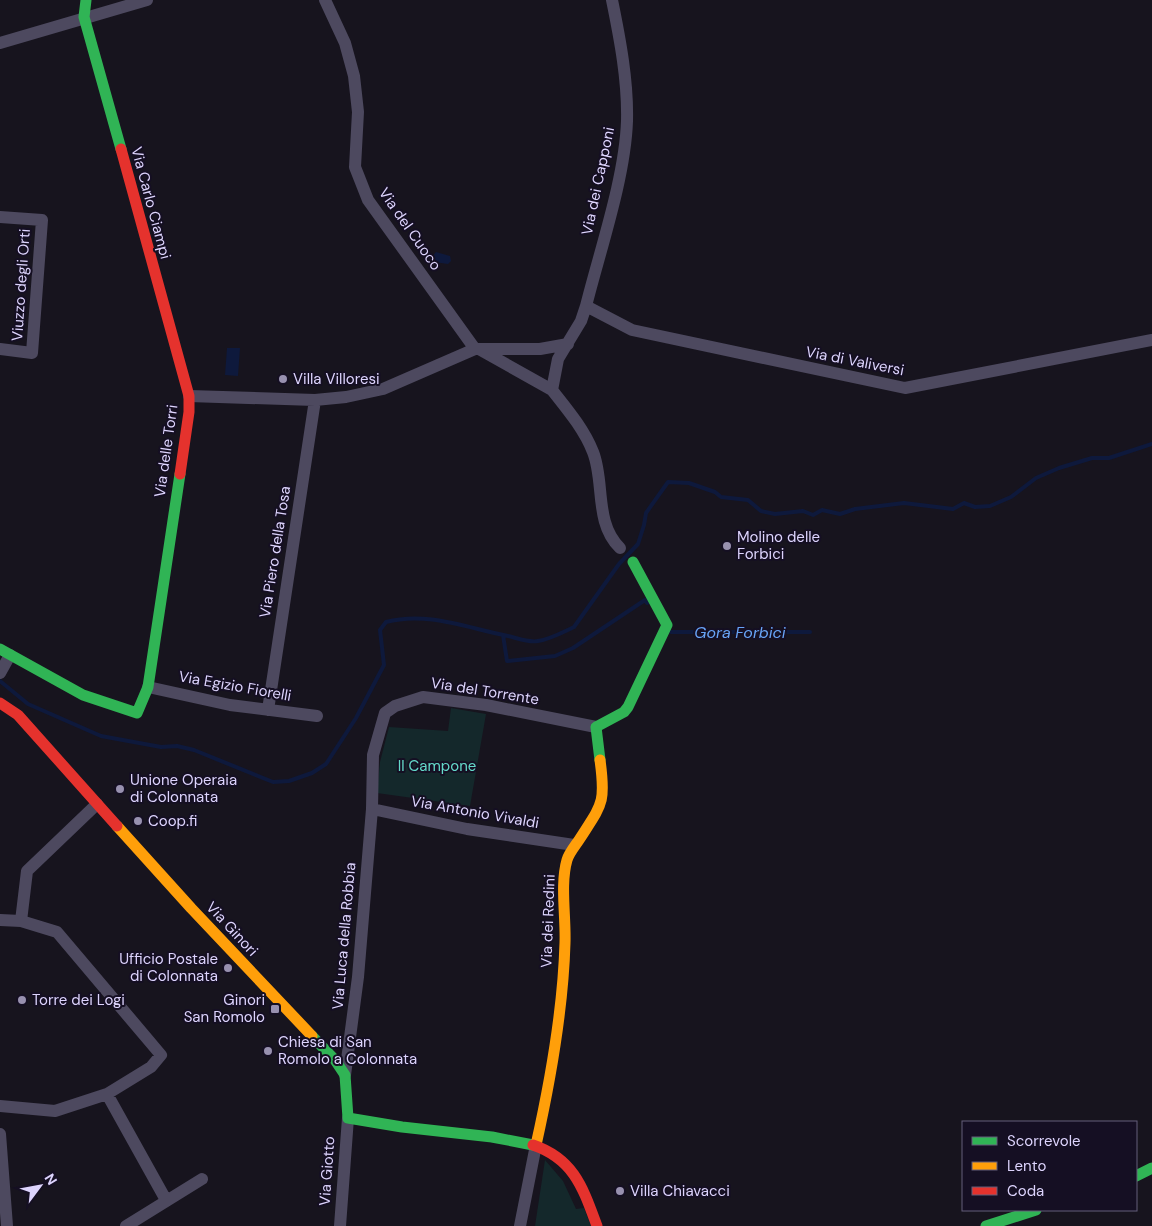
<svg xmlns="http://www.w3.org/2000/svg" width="1152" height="1226" viewBox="0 0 1152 1226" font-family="'DM Sans',sans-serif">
<rect width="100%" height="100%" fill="#17141e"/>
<path fill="#14282b" d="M451,708L486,714L470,806L377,793L380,762L389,727L448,731Z
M545,1160L563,1181L576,1209L584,1208L591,1226H535Z"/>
<path fill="#0e193c" d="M436,252L450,256L451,261L448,264L434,262L431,258Z
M227,348H240L238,376L225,375Z"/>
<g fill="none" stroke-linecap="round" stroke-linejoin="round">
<path stroke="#0e193c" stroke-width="4" d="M671,632H810
M503,635L507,661L555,656L573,648L645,600L647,603
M0,681L28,704L101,736L161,747L177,746L194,750L273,782L289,781L312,773L326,764L356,718L384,665L380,630L386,622C427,611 467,628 508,636C517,638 529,643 538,641C551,639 563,632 574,627L619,564L638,544L644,525L646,513L668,482L689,483L715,492L721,497L748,500L761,511L775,514L803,511L813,515L822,510L840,514L855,509L904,503L953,509L964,503L975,507L990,506L1011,497L1036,478L1059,468L1092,458H1109L1152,444"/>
<path stroke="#4d495f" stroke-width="12" d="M325,0L345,43L354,76L358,112L355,167L368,200L475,349
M612,0C620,39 628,81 627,121C625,178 600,250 586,306L581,321L558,359L552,390C567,409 584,429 593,452C605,482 594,523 620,548
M0,43L147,0
M0,217L42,220L32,353L0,349
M586,306L632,330L905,388L1152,340
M479,349L552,390
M189,396L315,400L346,397L383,389L475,349H540L568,344
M0,673L10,655
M148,687L230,705L317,716
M268,710L315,400
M372,809L467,829L574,845
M0,920L21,921L57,932L161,1055L151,1067L107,1094L55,1111L0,1106
M21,921L27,871L97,804
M345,1075L358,977L372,809L373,755L385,713L395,706L423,697L486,705L596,727
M107,1094L166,1200
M0,1134L7,1226
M126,1226L202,1179
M340,1226L348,1118
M520,1226L536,1145"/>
<path stroke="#30b455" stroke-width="11" d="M86,0L84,17L121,149
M0,649L83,695L137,713L148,687L180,474
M600,760L596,727L624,712L628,707L667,625L633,562
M312,1036L335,1060L345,1075L348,1118L402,1127L492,1137L533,1145
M1136,1176L1152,1168
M986,1226L1036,1210"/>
<path stroke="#ff9f0a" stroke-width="11" d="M117,826L191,908L312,1036
M536,1145C551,1078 563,1011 565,943C566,917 560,884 567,860C569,853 575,846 579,840C602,804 606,804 600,760"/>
<path stroke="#e5322d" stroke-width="11" d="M121,149L189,396V412L180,474
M0,703L18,715L117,826
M533,1145C574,1159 583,1188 597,1226"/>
</g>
<g fill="#9891af" stroke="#150f23" stroke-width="2">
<circle cx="283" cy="379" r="5"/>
<circle cx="727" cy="546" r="5"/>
<circle cx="120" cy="789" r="5"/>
<circle cx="138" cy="821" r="5"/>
<circle cx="228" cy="968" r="5"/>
<circle cx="22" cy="1000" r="5"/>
<rect x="270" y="1004" width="10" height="10" rx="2.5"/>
<circle cx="268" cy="1051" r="5"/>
<circle cx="620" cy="1191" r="5"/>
</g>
<g text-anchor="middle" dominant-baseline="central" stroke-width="4" stroke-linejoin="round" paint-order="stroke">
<g font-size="15" fill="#ddd4fd" stroke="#150f23">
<text transform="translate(598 181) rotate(-78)">Via dei Capponi</text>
<text transform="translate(151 203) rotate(75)">Via Carlo Ciampi</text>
<text transform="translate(410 229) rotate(55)">Via del Cuoco</text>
<text transform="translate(21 285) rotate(-86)">Viuzzo degli Orti</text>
<text transform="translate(855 361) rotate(11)">Via di Valiversi</text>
<text transform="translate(166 451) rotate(-82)">Via delle Torri</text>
<text transform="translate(275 552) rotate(-81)">Via Piero della Tosa</text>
<text transform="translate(235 686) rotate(10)">Via Egizio Fiorelli</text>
<text transform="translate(485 691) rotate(9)">Via del Torrente</text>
<text transform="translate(475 812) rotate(10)">Via Antonio Vivaldi</text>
<text transform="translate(548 921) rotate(-88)">Via dei Redini</text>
<text transform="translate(232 929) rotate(47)">Via Ginori</text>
<text transform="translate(344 936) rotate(-85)">Via Luca della Robbia</text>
<text transform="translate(327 1171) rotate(-86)">Via Giotto</text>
</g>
<g font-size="15" fill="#ddd4fd" stroke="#150f23" text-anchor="start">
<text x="293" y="379">Villa Villoresi</text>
<text x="737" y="537">Molino delle<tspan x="737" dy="17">Forbici</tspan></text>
<text x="130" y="780">Unione Operaia<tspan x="130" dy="17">di Colonnata</tspan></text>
<text x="148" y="821">Coop.fi</text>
<text x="218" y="959" text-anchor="end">Ufficio Postale<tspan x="218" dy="17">di Colonnata</tspan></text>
<text x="32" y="1000">Torre dei Logi</text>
<text x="265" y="1000" text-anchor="end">Ginori<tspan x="265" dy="17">San Romolo</tspan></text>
<text x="278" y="1042">Chiesa di San<tspan x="278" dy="17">Romolo a Colonnata</tspan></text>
<text x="630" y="1191">Villa Chiavacci</text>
</g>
<g font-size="15" fill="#64d9c9" stroke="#150f23">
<text x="437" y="766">Il Campone</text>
</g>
<g font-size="16" font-style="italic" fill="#68a4f7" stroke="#150f23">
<text x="740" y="632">Gora Forbici</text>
</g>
</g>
<rect x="962" y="1121" width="175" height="90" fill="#150f23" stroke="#655e7a"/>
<rect x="972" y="1137" width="25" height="8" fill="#30b455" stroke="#655e7a"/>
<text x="1007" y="1146" font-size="15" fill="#ddd4fd">Scorrevole</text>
<rect x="972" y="1162" width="25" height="8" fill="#ff9f0a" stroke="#655e7a"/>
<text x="1007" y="1171" font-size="15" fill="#ddd4fd">Lento</text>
<rect x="972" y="1187" width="25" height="8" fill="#e5322d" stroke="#655e7a"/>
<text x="1007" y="1196" font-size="15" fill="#ddd4fd">Coda</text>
<g transform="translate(40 1186) rotate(58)" stroke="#150f23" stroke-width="4" paint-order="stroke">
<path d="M0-4L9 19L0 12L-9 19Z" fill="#ddd4fd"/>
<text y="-8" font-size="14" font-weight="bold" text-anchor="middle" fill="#ddd4fd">N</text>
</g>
</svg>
